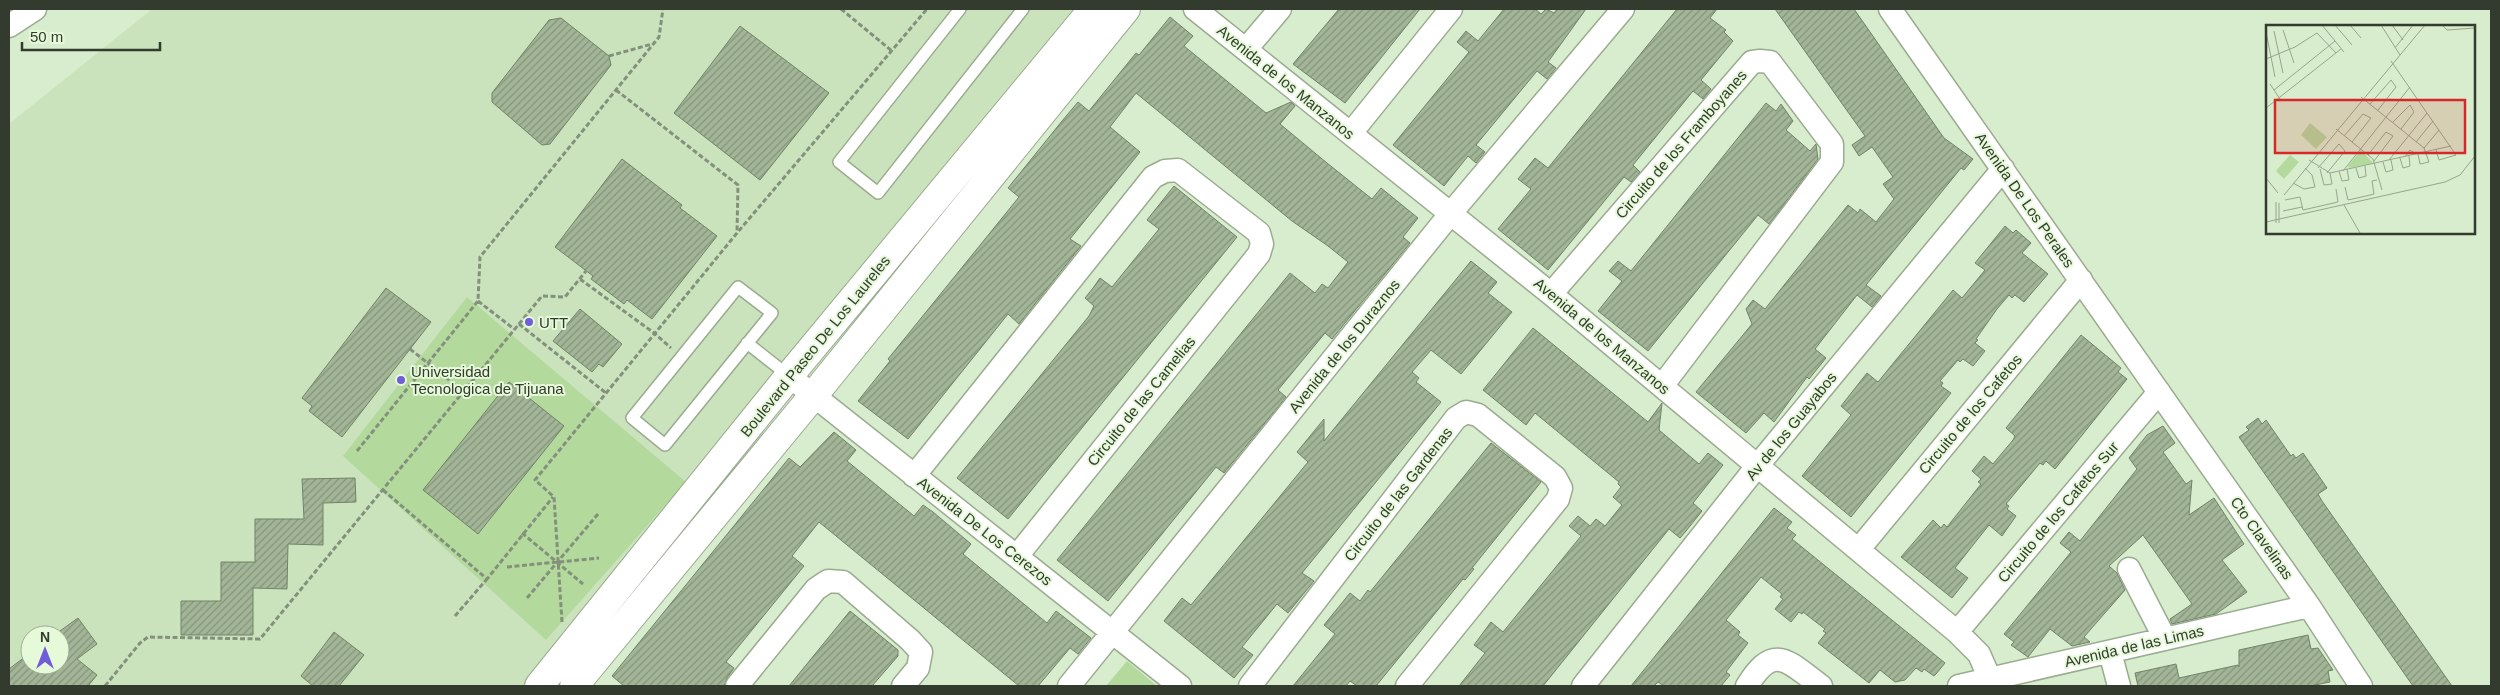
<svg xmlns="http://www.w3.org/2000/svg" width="2500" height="695" viewBox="0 0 2500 695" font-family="Arial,sans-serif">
<defs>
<pattern id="building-hatch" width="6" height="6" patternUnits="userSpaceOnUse" patternTransform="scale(1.25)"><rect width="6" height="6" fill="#a2b597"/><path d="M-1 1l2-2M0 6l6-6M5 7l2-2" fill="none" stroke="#85947c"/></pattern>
</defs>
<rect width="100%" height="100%" fill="#d8edcd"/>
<path fill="#cae3bd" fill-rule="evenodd" d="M152,9H1096L544,686H9V124ZM30,635H60V665H30Z"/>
<path fill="#b3d99d" d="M467,297L686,482L546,640L343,456Z
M1127,661L1157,686H1106Z"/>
<path fill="url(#building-hatch)" stroke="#718367" d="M1339,9H1420L1345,103L1293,64Z
M1504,9H1535L1541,14L1546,9L1554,13L1557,9H1586L1548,62L1556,68L1547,79L1537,71L1476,145L1485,152L1476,163L1468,156L1444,186L1393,145L1469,52L1457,42L1466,31L1478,41Z
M1677,9H1717L1710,18L1726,30L1724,32L1733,41L1701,80L1711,89L1703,99L1693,91L1633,165L1640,172L1631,182L1624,177L1548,270L1498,229L1531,189L1518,179L1535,158L1548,168Z
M1775,9H1854L1944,138L1973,159L1964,170L1961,168L1866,285L1881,296L1872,307L1857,295L1815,349L1826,358L1809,379L1807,377L1774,422L1764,413L1746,433L1696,392L1752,324L1746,309L1753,300L1765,309L1848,205L1858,213L1860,209L1876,222L1894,199L1883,184L1893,177L1872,147L1859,156L1852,145L1865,136Z
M1170,17L1193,36L1184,46L1266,113L1291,102L1295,106L1280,124L1327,163L1372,199L1381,188L1418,218L1403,237L1410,243L1332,339L1325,333L1278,390L1286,397L1224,473L1216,467L1108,601L1057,560L1290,273L1315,293L1322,284L1328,288L1348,262L1328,246L1292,221L1136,93L1110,127L1140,152L1070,239L1081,246L1019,324L1008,314L908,439L858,401L890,361L888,359L1019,197L1008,188L1062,121L1078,102L1089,111L1136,53L1139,55Z
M561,18L609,56L611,65L550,144L542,145L492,102V93L549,20Z
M740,26L829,93L760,180L674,113Z
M1766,103L1776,111L1781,104L1793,121L1786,130L1810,151L1816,144L1818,159L1769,224L1758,215L1648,351L1598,311L1622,281L1609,271L1618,261L1631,271Z
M622,159L682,205L680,208L717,236L652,319L627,300L624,304L591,279L593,276L555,247Z
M1174,186L1237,237L1008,519L957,478L1089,316L1094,306L1085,298L1093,288L1100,278L1112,287L1159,229L1147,220Z
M2005,226L2013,233L2016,230L2031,243L2022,253L2048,274L2024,302L2015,295L2012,298L2009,295L1997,309L1976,339L1978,340L1975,343L1985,351L1973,366L1963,359L1960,362L1958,360L1940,381L1943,383L1941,386L1951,393L1851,517L1802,476L1851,415L1841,406L1867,373L1878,382L1953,290L1962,298L1985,270L1975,263Z
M1471,261L1497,282L1488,293L1512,312L1461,374L1431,350L1412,372L1419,378L1416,382L1441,402L1302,573L1314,581L1288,613L1277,604L1242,647L1253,655L1234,678L1164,621L1182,598L1191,605L1308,462L1297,452L1324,419V441Z
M386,288L431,322L342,437L309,411L312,406L302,398Z
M580,309L622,344L603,367L599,364L592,372L553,341Z
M1533,328L1648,422L1662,403L1659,430L1699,464L1708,453L1723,465L1693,503L1702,511L1686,531L1680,538L1669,529L1543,686H1459L1485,653L1474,645L1491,622L1503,632L1581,536L1569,526L1578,516L1590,526L1596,519L1605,526L1622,505L1613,497L1621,487L1618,484L1619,482L1535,413L1526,425L1483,390Z
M2081,335L2121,368L2118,372L2127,379L2055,469L2046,461L2043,465L2040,463L2020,487L2006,504L2009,506L2007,509L2016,516L2002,536L1989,525L1977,540L1955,568L1968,578L1952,598L1901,557L1933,520L1941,528L1944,524L1947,527L1981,484L1978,482L1981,479L1972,471L1984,456L1993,464L2013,440L2015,436L2006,428Z
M509,382L564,426L478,534L423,490Z
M2258,418L2262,424L2266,420L2291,456L2293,454L2296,458L2303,453L2327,488L2318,494L2322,501L2452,686H2413L2239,437L2249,430L2246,427Z
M2163,426L2175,443L2163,452L2186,484L2192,480L2189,515L2214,498L2244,544L2222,560L2247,592L2216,614L2172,624L2170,619L2192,604L2143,535L2109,566L2117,573L2125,590L2084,637L2090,642L2072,646L2050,629L2028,657L2011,645L2014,642L2004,634L2071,552L2060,543L2069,532L2080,541L2137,469L2129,458L2147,435Z
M834,432L856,450L847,461L914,516L923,505L933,512L971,544L963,554L1047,623L1056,611L1091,638L1078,654L1070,648L1038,686H1019L819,522L792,556L804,566L726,662L734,668L727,678L724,686H624L612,676L789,458L800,467Z
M1491,443L1541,482L1472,568L1474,569L1465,580L1463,579L1376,686H1357L1350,681L1346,686H1293L1335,634L1324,625L1341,604L1350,593L1360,601L1368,590L1370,592Z
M355,478L356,502L323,503V545L288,544L287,589L253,588V635H181V601H221V562H255V519H304L302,479Z
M1774,508L1792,522L1787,528L1796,535L1792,539L1945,663L1936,674L1934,676L1924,669L1922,672L1916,668L1905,680L1895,682L1880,670L1869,683L1818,643L1826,633L1823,631L1825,629L1803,612L1802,614L1799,612L1791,622L1775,609L1783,599L1780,597L1782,594L1761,577L1726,620L1740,632L1738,635L1748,643L1726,672L1730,675L1721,686H1664L1658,682L1654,686H1631Z
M850,611L898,650V656L872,686H789Z
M78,618L97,644L77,659L97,675L88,686H9V669L30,653V665H60V631Z
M334,632L364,655L339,686H313L301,676Z
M2308,635L2311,649L2318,648L2333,670L2328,671L2330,682L2310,686H2138L2135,673L2176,664L2179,678L2238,665L2239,667V650Z"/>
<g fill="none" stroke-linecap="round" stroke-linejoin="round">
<defs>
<path id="lane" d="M960,9L839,162L878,193L1023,9
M738,287L772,313L665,445L632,418Z
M747,343L789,376"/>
<path id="street" d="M1195,9L1551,294L1957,632L1979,654L1993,686
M1890,9L2309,606L2361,686
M9,26L35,9
M1246,49L1280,9
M1351,133L1451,9
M1551,294L1752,62L1760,61L1770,62L1832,144V162L1662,386
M789,376L1180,686
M914,476L1153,177L1165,171L1178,170L1259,233L1262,244L1259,254L1017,556
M1859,549L2081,280
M2129,569L2165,639
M1957,632L2159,392
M2110,652L2119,686
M737,686L816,589L828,581L843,582L910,640L921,652L918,668L903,686
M1069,686L1451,213L1623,9
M1250,686L1456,418L1466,412L1478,415L1555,477L1561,488L1558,499L1407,686
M1583,686L1758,465L2003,169
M1747,686C1774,642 1787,661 1821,686
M1959,686L2309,606"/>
<path id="secondary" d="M539,686L789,376L1093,9
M574,686L813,396L1126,9"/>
</defs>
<use href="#lane" stroke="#99ac8f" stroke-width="14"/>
<use href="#street" stroke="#99ac8f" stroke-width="25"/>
<use href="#secondary" stroke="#99ac8f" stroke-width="30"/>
<path stroke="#83917b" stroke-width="3" stroke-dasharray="5 2.5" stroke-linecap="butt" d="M841,9L892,51
M609,56L652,44
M616,90L738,185L737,232
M580,279L654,333L671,348
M478,301L514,329
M519,324L606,393
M410,349L463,391
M357,451L478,301L480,257L659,37L663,9
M383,490L487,579L553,497
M522,533L583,584
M507,567L599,558
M527,598L598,514
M455,616L487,579
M562,622L554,497L535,480L737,233L927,9
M105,686L140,643L148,637L260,639L542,296L565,297L586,271"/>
<use href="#lane" stroke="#fff" stroke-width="11"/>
<use href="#street" stroke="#fff" stroke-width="22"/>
<use href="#secondary" stroke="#fff" stroke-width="28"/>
</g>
<g fill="#705ed9" stroke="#e6fada" stroke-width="2">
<circle cx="529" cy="322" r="5"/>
<circle cx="401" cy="380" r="5"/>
</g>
<g text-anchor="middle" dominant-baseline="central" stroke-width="4" stroke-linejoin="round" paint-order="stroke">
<g font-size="15" fill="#333a2e" stroke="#e6fada">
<text transform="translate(1286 82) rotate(39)">Avenida de los Manzanos</text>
<text transform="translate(1681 144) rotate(-49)">Circuito de los Framboyanes</text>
<text transform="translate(2025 200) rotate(55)">Avenida De Los Perales</text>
<text transform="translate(1602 336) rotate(40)">Avenida de los Manzanos</text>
<text transform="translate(815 346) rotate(-51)">Boulevard Paseo De Los Laureles</text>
<text transform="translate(1344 346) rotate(-51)">Avenida de los Duraznos</text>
<text transform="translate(1141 401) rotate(-51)">Circuito de las Camelias</text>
<text transform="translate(1970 414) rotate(-50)">Circuito de los Cafetos</text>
<text transform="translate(1791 426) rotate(-51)">Av de los Guayabos</text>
<text transform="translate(1398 494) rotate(-52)">Circuito de las Gardenas</text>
<text transform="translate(2058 512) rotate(-50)">Circuito de los Cafetos Sur</text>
<text transform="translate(985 531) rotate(38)">Avenida De Los Cerezos</text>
<text transform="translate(2262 538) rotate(55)">Cto Clavelinas</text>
<text transform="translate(2134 646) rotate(-13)">Avenida de las Limas</text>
</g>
<g font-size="15" fill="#333a2e" stroke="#e6fada" text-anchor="start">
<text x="539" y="322">UTT</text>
<text x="411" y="371">Universidad<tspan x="411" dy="17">Tecnologica de Tijuana</tspan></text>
</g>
</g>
<g transform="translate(2266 25)">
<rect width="209" height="209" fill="#d8edcd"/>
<path d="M44,98L61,112L50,124L35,110ZM95,125L107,138L83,143L82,141ZM24,130L33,137L18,154L10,146Z" fill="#b3d99d"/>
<path fill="none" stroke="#96a58d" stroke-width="1" d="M56,0L78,27M69,0L86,20M84,0L95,13M115,0L134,30M126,0L137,15M176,0L181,5L209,3M17,5L28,38M8,6L17,48M0,7L9,52M129,23L147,0M0,34L29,22L51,8L70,28M125,36L190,130L173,135L170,125M4,59L14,74M8,65L69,16M95,72L158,123L163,137L154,139L152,129M104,79L125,55L130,62L112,85M0,83L75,24M127,97L144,80L148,87L135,104M70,104L107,134L116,165M78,111L97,89L105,93L86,117M150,117L167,96M158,123L173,105M102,130L120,107L127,111L108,136M139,132L144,125L150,129M134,133L137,143L144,141L143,131M43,135L64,148L185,121M123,135L161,88M117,137L120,147L127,145L125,135M52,143L73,119L79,126L61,148M90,143L93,153L100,151L99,141M54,144L58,160L66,159L64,148M73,146L76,156L83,155L81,144M77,146L144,62M0,153L12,168M27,158L38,164L49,162L46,150L39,143M79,162L82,175L100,171L108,169L106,156L111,155M18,170L159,0M34,172L37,185L72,177L70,164M19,175L34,172M13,178V198M78,180L94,208M17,186L36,182M0,197L179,157L194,150L209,131M10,198V177"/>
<path fill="#d62828" fill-opacity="0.15" stroke="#d62828" stroke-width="2.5" d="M9,75H199V128H9Z"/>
<rect width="209" height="209" fill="none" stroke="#333a2e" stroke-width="2.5"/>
</g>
<rect width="2500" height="695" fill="none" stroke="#333a2e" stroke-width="20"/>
<g transform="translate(45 650)"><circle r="24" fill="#e6fada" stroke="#9ead95"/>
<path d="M0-4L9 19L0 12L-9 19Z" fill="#705ed9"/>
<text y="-8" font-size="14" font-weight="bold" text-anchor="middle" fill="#333a2e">N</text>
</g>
<path d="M22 42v8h138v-8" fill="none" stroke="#333a2e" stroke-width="2.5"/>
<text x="30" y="42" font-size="15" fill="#333a2e" stroke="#e6fada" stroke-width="4" paint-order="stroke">50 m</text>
</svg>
